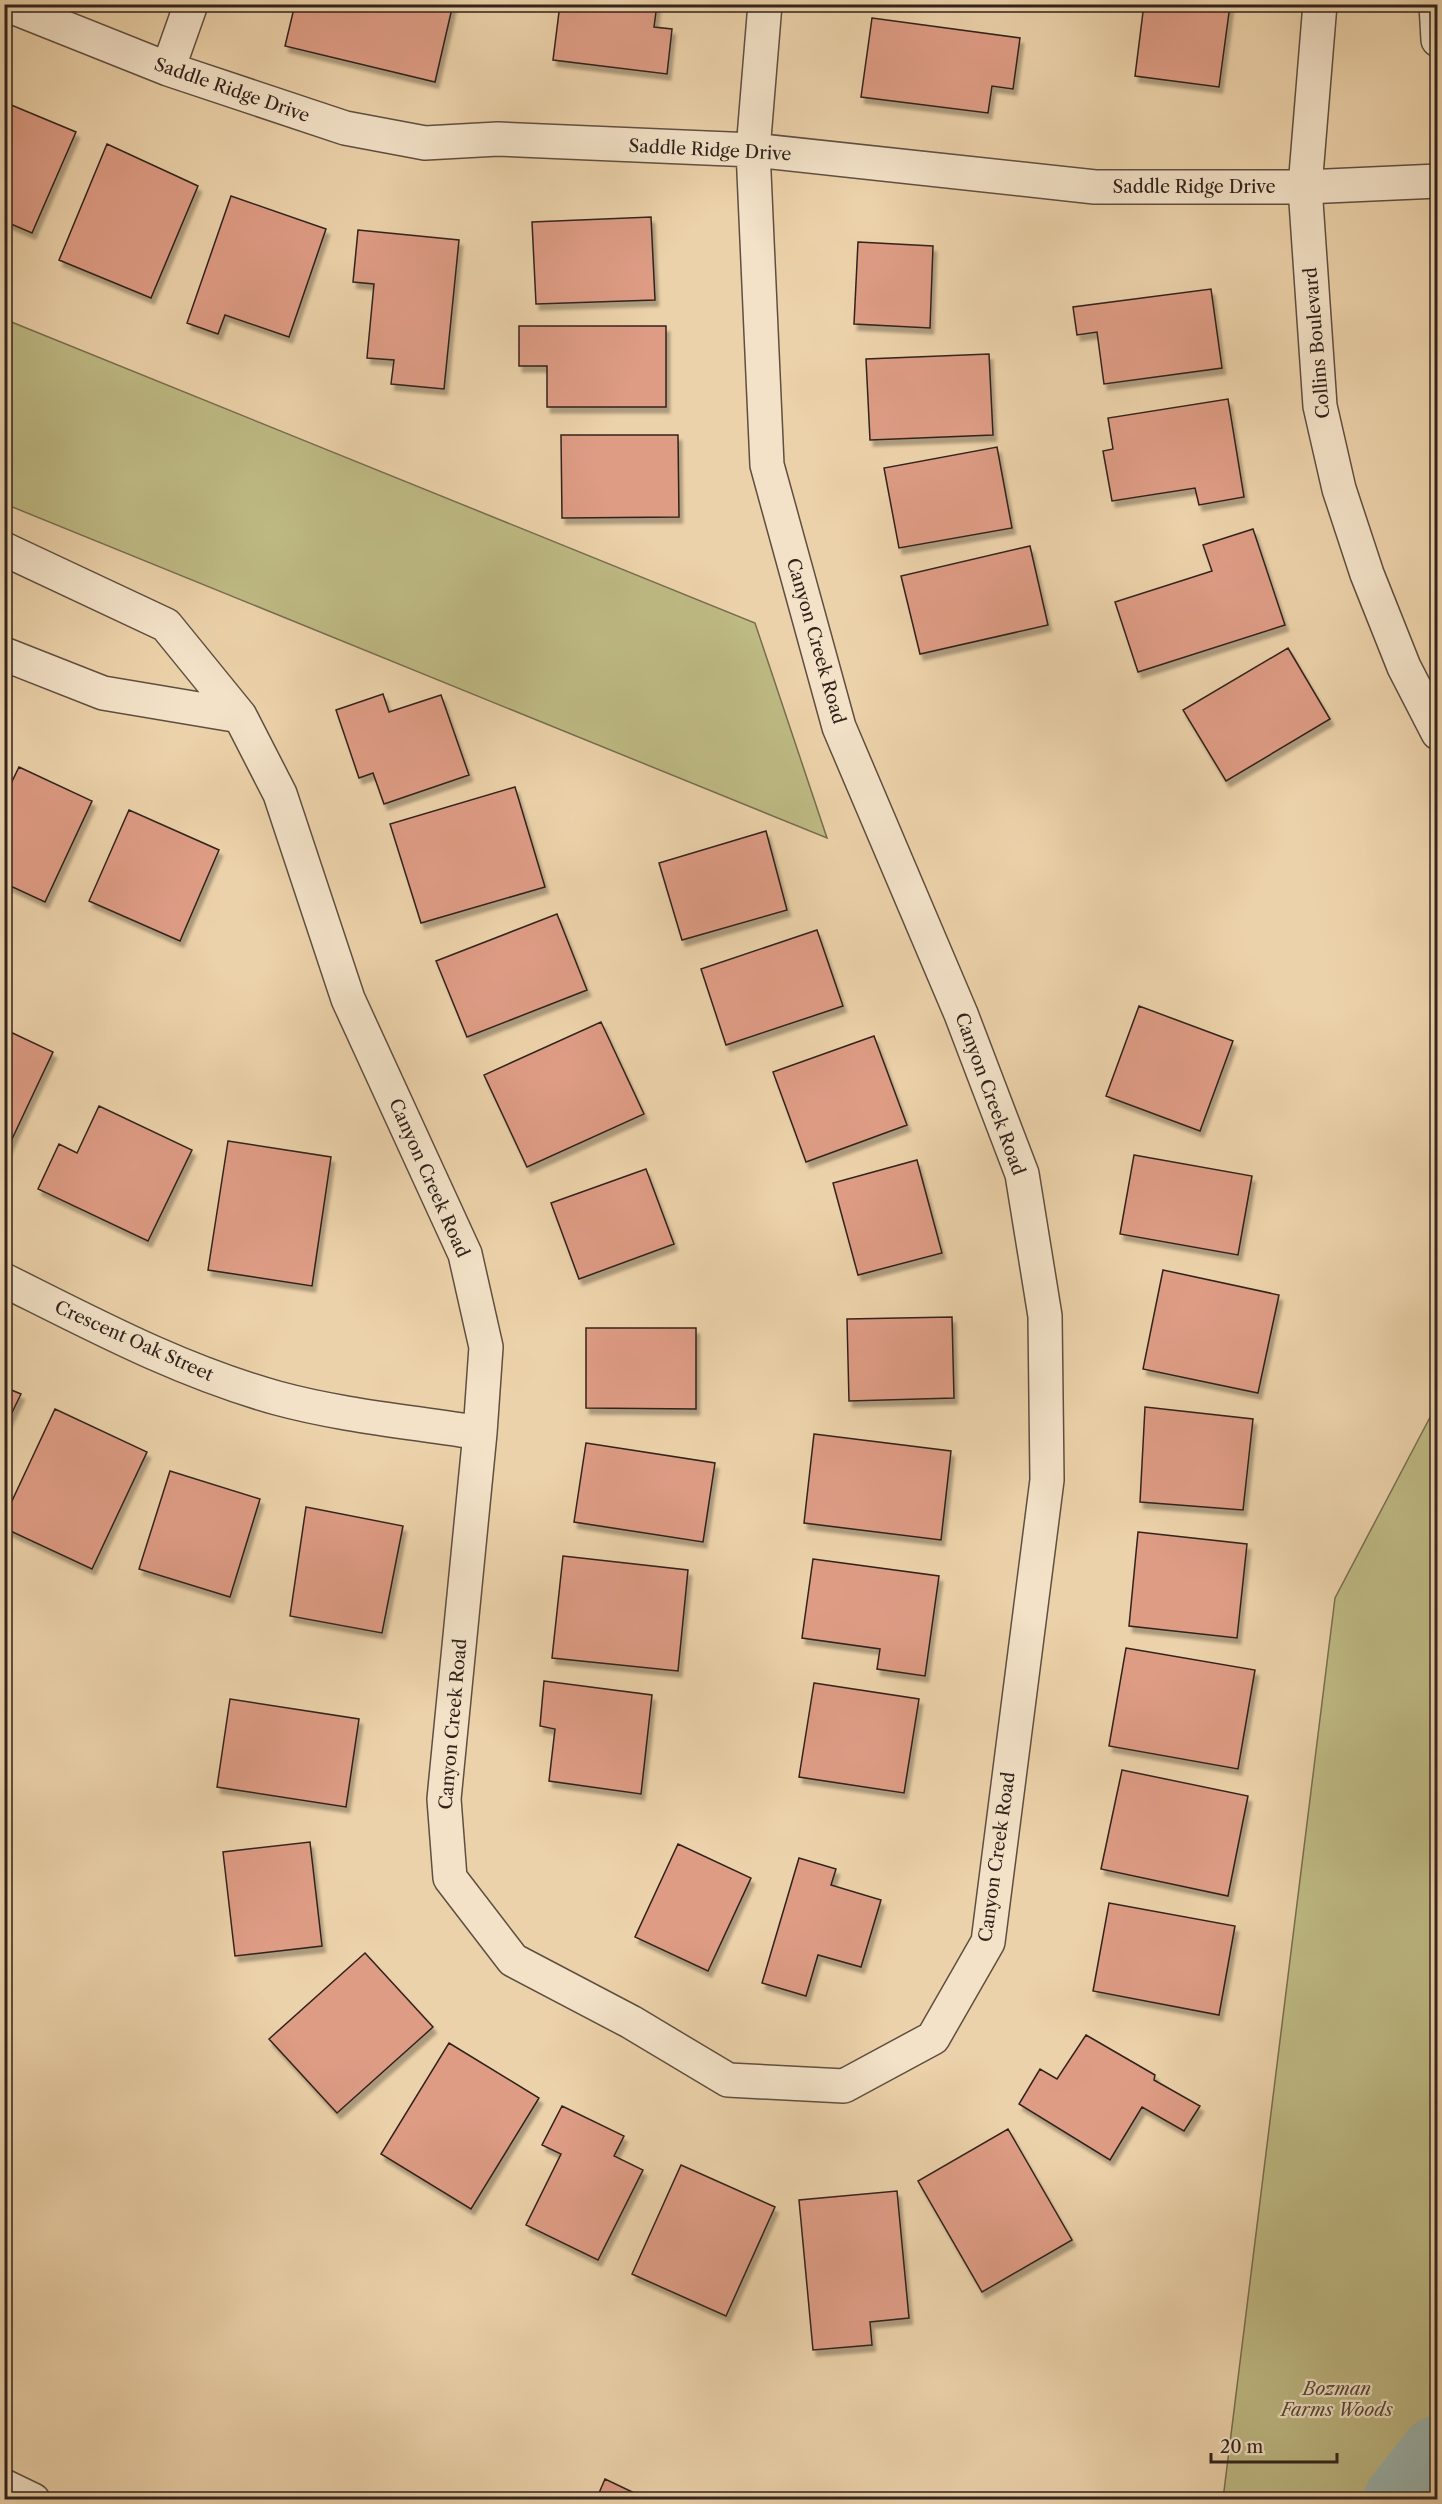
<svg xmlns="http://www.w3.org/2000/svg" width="1442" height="2504" viewBox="0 0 1442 2504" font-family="'Libre Caslon Text',serif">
<defs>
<filter id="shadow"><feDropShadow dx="3.5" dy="6" stdDeviation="1.5" flood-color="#0004"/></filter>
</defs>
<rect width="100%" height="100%" fill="#ecd2aa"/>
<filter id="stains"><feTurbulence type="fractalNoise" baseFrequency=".00333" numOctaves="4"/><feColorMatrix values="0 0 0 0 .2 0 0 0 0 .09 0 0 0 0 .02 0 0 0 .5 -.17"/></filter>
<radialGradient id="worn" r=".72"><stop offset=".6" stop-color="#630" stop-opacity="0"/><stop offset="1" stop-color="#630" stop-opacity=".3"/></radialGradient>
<path fill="#beba84" stroke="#776e50" stroke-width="1.5" d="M4,319L755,623L827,838L5,504Z
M1437,1404V2499H1223L1335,1598Z"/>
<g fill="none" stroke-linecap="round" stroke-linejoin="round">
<path stroke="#9bb6b1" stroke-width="75" d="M1401,2500L1438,2453"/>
</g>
<path fill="#de9c85" stroke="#30231c" stroke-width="1.5" filter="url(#shadow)" d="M295,4H453L435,82L285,46Z
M560,4H657L654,27L672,29L667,74L553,60Z
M1144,4L1230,5L1219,87L1135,76Z
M872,18L1020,38L1013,89L992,86L988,113L861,97Z
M4,102L76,132L32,233L4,221Z
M107,144L198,186L151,298L59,260Z
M231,196L326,229L289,337L225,315L218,334L187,323Z
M651,217L655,300L536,304L532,222Z
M358,230L459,240L444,389L391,384L394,360L367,358L374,284L353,282Z
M858,242L933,246L930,328L854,324Z
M1211,289L1222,368L1104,384L1097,332L1077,335L1073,307Z
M519,326H666V407H547V366H519Z
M989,354L993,435L870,440L866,359Z
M1228,399L1244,497L1199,505L1195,488L1112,501L1103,451L1113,449L1108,418Z
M561,435H678L679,517L562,518Z
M997,447L1012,528L899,548L884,468Z
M1253,529L1285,625L1138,672L1115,602L1212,571L1203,545Z
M1030,546L1048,625L920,654L901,576Z
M1288,648L1330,719L1226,781L1183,710Z
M383,694L389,712L441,695L469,775L384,804L373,773L359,778L336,710Z
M19,767L92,801L45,902L4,883V798Z
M515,787L545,887L421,923L390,824Z
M129,810L219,850L180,941L89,901Z
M766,831L787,910L682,940L659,863Z
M557,914L587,990L467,1037L436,961Z
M817,930L843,1006L726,1045L701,969Z
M1139,1006L1233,1041L1200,1131L1106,1096Z
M601,1022L644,1114L527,1167L484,1075Z
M4,1029L53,1052L4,1156Z
M874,1036L907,1125L806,1162L773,1072Z
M99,1106L192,1150L148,1241L38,1189L59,1144L77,1153Z
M228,1141L331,1157L312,1286L208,1270Z
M1134,1155L1252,1176L1238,1255L1120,1234Z
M917,1160L942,1253L858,1275L833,1183Z
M646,1169L674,1244L579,1279L551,1203Z
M1163,1270L1279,1295L1258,1393L1143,1369Z
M952,1317L954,1398L849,1401L847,1319Z
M586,1328H696V1409L586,1408Z
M4,1387L21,1394L4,1429Z
M1145,1407L1253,1419L1243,1510L1140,1502Z
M55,1409L147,1452L92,1569L4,1528V1518Z
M814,1434L951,1451L941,1540L804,1523Z
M586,1443L715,1463L703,1542L574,1522Z
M170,1471L260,1499L230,1597L139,1569Z
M306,1507L403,1526L382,1633L290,1616Z
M1138,1532L1247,1544L1237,1638L1129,1626Z
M563,1556L688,1570L678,1671L552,1658Z
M813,1559L939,1576L925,1676L877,1669L880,1649L802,1638Z
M1126,1648L1255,1670L1238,1769L1109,1746Z
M544,1681L652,1695L641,1794L549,1781L555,1729L540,1726Z
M814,1683L919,1699L904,1793L799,1777Z
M230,1699L359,1719L346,1807L217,1787Z
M1122,1770L1248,1796L1228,1896L1101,1869Z
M310,1842L322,1946L235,1956L223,1852Z
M678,1844L751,1878L708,1971L635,1937Z
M799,1858L836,1869L831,1885L881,1900L861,1967L818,1955L806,1996L762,1983Z
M1109,1903L1235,1926L1219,2015L1093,1991Z
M365,1953L433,2027L337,2113L269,2039Z
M1086,2035L1155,2075L1154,2080L1200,2106L1184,2131L1142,2107L1110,2160L1019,2104L1040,2069L1057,2079Z
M449,2043L539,2098L471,2209L381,2154Z
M562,2106L624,2136L614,2156L643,2170L598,2260L526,2225L561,2154L542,2145Z
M1008,2129L1072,2240L982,2292L918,2181Z
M681,2165L775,2207L726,2316L632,2274Z
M897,2191L909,2318L870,2322L872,2345L813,2350L799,2200Z
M605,2479L649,2500H596Z"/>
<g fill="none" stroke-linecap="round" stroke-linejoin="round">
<defs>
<path id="minor" d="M5,4L168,69L345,128L425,143L498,139L753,150L1095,187H1305L1438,181
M1320,4L1305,187L1320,406L1339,489L1367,574L1404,667L1438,733
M1436,4L1438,40
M168,69L191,4
M4,549L166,625L240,716L280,794L348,999L465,1254L486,1347L480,1433L444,1799L450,1878L513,1960L631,2022L728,2080L844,2086L933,2038L988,1942L1047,1480L1045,1316L1022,1174L961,1014L839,727L767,465L753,150L765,4
M4,654L103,693L240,716
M4,1280C94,1325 180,1371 277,1398C343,1416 413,1422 480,1433
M4,2486L33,2500"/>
</defs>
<use href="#minor" stroke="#5f4f40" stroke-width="36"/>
<use href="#minor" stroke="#f3e2c8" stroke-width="33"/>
</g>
<g text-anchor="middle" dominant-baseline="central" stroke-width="4.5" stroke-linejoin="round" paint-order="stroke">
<g font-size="18" fill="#30231c" stroke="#f3e2c8">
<text transform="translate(232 90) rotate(19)">Saddle Ridge Drive</text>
<text transform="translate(710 150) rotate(3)">Saddle Ridge Drive</text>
<text x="1194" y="187">Saddle Ridge Drive</text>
<text transform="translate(1317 343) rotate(-95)">Collins Boulevard</text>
<text transform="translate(816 641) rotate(74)">Canyon Creek Road</text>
<text transform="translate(990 1094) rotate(70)">Canyon Creek Road</text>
<text transform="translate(429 1178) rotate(66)">Canyon Creek Road</text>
<text transform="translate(134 1341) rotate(24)">Crescent Oak Street</text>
<text transform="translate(453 1724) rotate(-85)">Canyon Creek Road</text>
<text transform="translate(997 1857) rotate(-82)">Canyon Creek Road</text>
</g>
<g font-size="18" font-style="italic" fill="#544936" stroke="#f3e2c8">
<text x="1337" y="2389">Bozman<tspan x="1337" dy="21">Farms Woods</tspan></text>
</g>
</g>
<rect width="1442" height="2504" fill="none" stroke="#ecd2aa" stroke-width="24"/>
<rect x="6" y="6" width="1430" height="2492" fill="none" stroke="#30231c" stroke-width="3"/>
<rect x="12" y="12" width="1418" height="2480" fill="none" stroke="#30231c" stroke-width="1.5"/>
<path d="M1211 2453v9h126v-9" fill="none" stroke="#30231c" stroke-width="3"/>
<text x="1220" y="2453" font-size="18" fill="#30231c" stroke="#f3e2c8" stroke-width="4.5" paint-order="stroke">20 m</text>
<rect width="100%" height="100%" filter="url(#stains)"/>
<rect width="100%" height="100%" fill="url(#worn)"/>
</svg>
